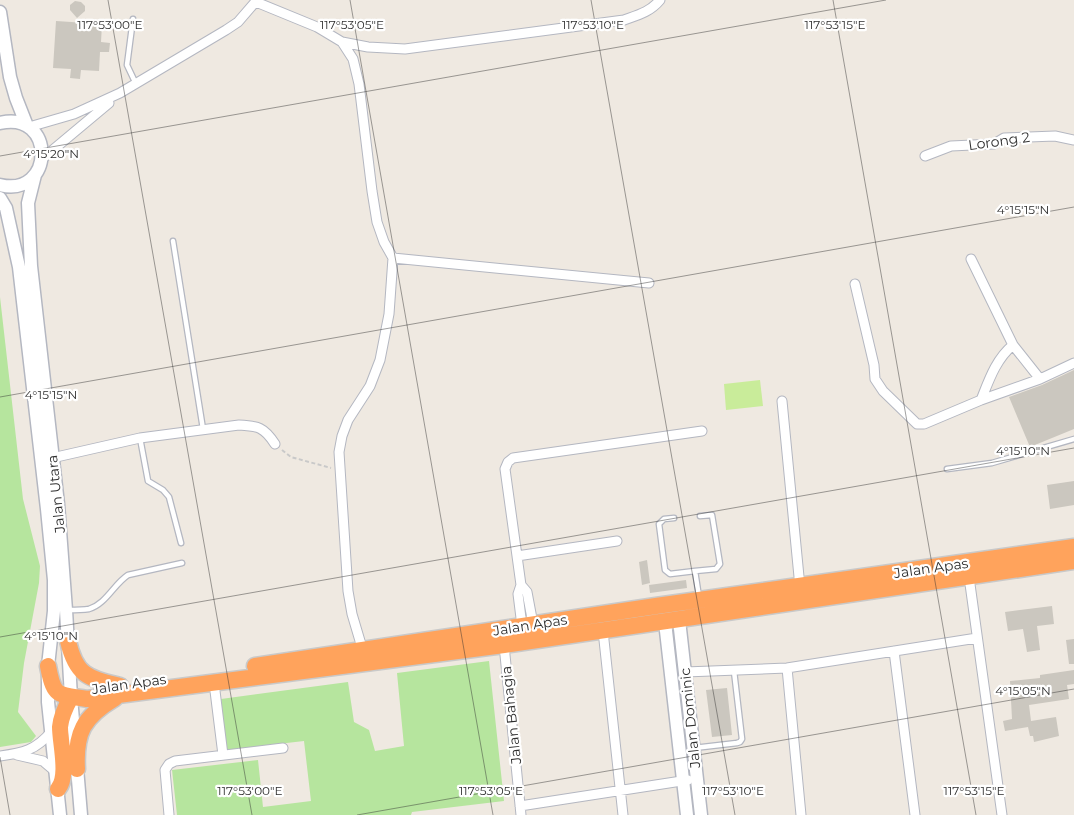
<svg xmlns="http://www.w3.org/2000/svg" width="1074" height="815" viewBox="0 0 1074 815" font-family="Montserrat,sans-serif">
<rect width="100%" height="100%" fill="#efe9e1"/>
<path fill="#b6e59e" d="M0,297L23,499L40,566L39,583L24,663L18,712L36,736L31,742L0,747Z
M489,661L504,801L412,812L411,815H177L172,770L258,760L263,807L311,801L304,741L227,750L221,699L348,682L354,722L369,730L375,751L404,746L397,673Z"/>
<path fill="#c9ec9a" d="M760,380L763,406L726,410L724,384Z"/>
<path fill="#cbc7bf" d="M75,1L81,2L85,6V11L77,18L70,10V5Z
M56,21L102,24L101,42L110,43L109,52H100L99,71L81,70L80,79L70,78L71,69L53,68Z
M1074,370V429L1030,447L1009,397L1042,385Z
M1074,481V505L1050,509L1047,485Z
M647,560L650,583L642,585L639,562Z
M686,580L687,588L650,593L649,585Z
M1052,606L1054,624L1037,626L1040,650L1027,652L1023,629L1008,631L1005,612Z
M1074,639V664H1069L1066,640Z
M1074,670V684L1067,685L1069,699L1029,705L1031,721L1056,717L1059,736L1034,742L1033,736H1030L1028,727L1005,731L1003,721L1012,719L1010,681L1040,678V675Z
M727,688L732,735L712,737L706,690Z"/>
<g fill="none" stroke-linecap="round" stroke-linejoin="round">
<defs>
<path id="lane" d="M133,19L127,65L136,84
M173,241L203,429
M140,438L148,481L163,490L169,497L181,543
M947,469L992,463L1074,439
M674,518L664,519L659,524L665,570L670,574L695,571L699,597
M695,571L716,569L720,564L712,515L700,516
M68,610C75,610 82,610 89,609C106,604 114,584 128,575L182,563
M694,748L737,743L740,742L742,739L734,671"/>
<path id="street" d="M256,2L317,27L342,42L353,59L359,84L372,191L377,222L384,242L393,258L389,314L380,360L370,386L348,420L342,436L339,452L348,591L352,614L363,651
M342,42L368,47L405,49L624,20C638,15 650,12 660,0
M29,127L74,114L120,93L226,30L238,22L257,0
M925,156L951,146L994,144L1004,138L1055,136L1074,140
M42,159L109,103
M393,258L649,283
M971,259L1013,345L1040,379
M855,284L874,365L875,379L883,391L917,424H924L981,400L1040,379L1074,363
M981,400C989,380 996,359 1013,345
M782,401L800,587
M52,458L140,438L239,425C258,426 264,427 275,444
M517,556L617,541
M969,577L1002,815
M521,585L527,592L533,624
M522,626L518,594L521,585L505,469L508,462L513,458L702,431
M603,631L623,815
M504,645L521,815
M894,651L915,815
M787,668L801,815
M685,672L787,668L977,638
M214,683L223,755
M17,755L43,761L56,772
M0,756C23,753 36,750 51,732
M520,806L688,780
M169,815L165,770L169,764L175,761L283,748"/>
<path id="secondary" d="M0,12L10,77L16,98L27,126
M0,123C56,110 55,198 0,185
M35,175L28,203L31,266L58,504L66,610L71,697L81,815
M0,198L6,208L19,267L47,509L54,580V611L48,666V702L60,815
M679,620L701,815
M665,622L687,815"/>
<path id="highway" d="M68,641C76,676 88,678 120,686
M48,666C54,698 57,694 87,699L504,645L1074,561
M255,666L656,606L1074,547
M77,769C75,733 83,717 115,698
M58,789C69,776 60,744 60,727C61,716 66,706 71,697"/>
</defs>
<use href="#lane" stroke="#b4b7c1" stroke-width="7"/>
<use href="#street" stroke="#b4b7c1" stroke-width="11"/>
<use href="#secondary" stroke="#b4b7c1" stroke-width="15"/>
<use href="#highway" stroke="#c9c9c9" stroke-width="19"/>
<path stroke="#c9c9c9" stroke-width="2" stroke-dasharray="4 2.5" stroke-linecap="butt" d="M282,450L291,457L331,468"/>
<use href="#lane" stroke="#fff" stroke-width="4.5"/>
<use href="#street" stroke="#fff" stroke-width="9"/>
<use href="#secondary" stroke="#fff" stroke-width="12"/>
<use href="#highway" stroke="#ffa35c" stroke-width="16"/>
</g>
<path fill="none" stroke="#2e2e2e" stroke-width="1" stroke-opacity="0.45" d="M108,0L252,815M350,0L493,815M591,0L735,815M833,0L976,815M0,156L886,0M0,397L1074,207M0,637L1074,448M0,757L10,815M357,815L1074,689"/>
<g text-anchor="middle" dominant-baseline="central" stroke-width="4.5" stroke-linejoin="round" paint-order="stroke">
<g font-size="14" fill="#2e2e2e" stroke="#fff">
<text transform="translate(999 141) rotate(-8)">Lorong 2</text>
<text transform="translate(56 494) rotate(-96)">Jalan Utara</text>
<text transform="translate(931 568) rotate(-8)">Jalan Apas</text>
<text transform="translate(530 625) rotate(-9)">Jalan Apas</text>
<text transform="translate(129 684) rotate(-8)">Jalan Apas</text>
<text transform="translate(511 715) rotate(-96)">Jalan Bahagia</text>
<text transform="translate(690 718) rotate(-96)">Jalan Dominic</text>
</g>
</g>
<g font-size="12" text-anchor="middle" fill="#2e2e2e" stroke="#fff" stroke-width="4.5" stroke-linejoin="round" paint-order="stroke">
<text x="110" y="29">117°53'00"E</text>
<text x="352" y="29">117°53'05"E</text>
<text x="593" y="29">117°53'10"E</text>
<text x="835" y="29">117°53'15"E</text>
<text x="51" y="158">4°15'20"N</text>
<text x="1023" y="214">4°15'15"N</text>
<text x="51" y="399">4°15'15"N</text>
<text x="1023" y="455">4°15'10"N</text>
<text x="51" y="640">4°15'10"N</text>
<text x="1023" y="695">4°15'05"N</text>
<text x="250" y="795">117°53'00"E</text>
<text x="491" y="795">117°53'05"E</text>
<text x="733" y="795">117°53'10"E</text>
<text x="974" y="795">117°53'15"E</text>
</g>
</svg>
